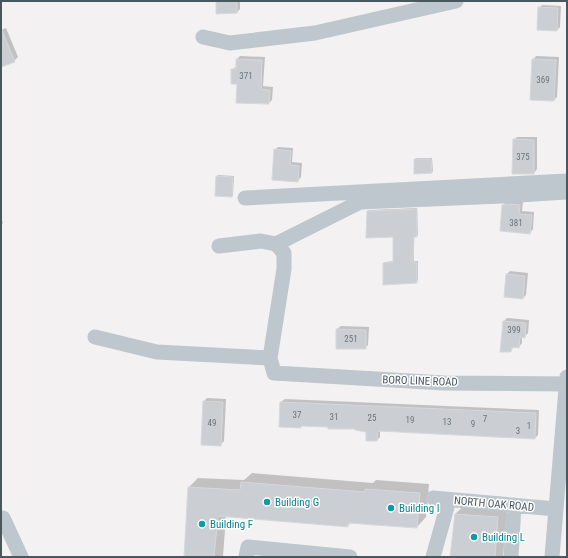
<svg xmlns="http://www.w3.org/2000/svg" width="568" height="558" viewBox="0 0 568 558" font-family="'Roboto Condensed',sans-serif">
<rect width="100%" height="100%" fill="#f3f1f1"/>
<path fill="#0003" d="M217,1H240V9L237,12Z
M542,5L561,6L560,27L557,30L539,8Z
M6,28L18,57L14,61L1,66V30Z
M240,56L265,57L263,86L273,87L272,100L269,103L238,83L232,70L237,66V59Z
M536,56L559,57L557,97L554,100L531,99L533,60Z
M517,137H537V169L534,173L514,140Z
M278,147L293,148L292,162L302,163L301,177L298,181L275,150Z
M416,158H432L433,171L431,172L415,160Z
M218,175L234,176L233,195L232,196L217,177Z
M506,202H523L522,211L534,212L533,229L530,233L503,205Z
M417,208L418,235L414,236V261H418V280L416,282L384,263L385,262L394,261V236L368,211L369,210Z
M1,217L3,223L1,225Z
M510,271L528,273L526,295L523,298L507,274Z
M507,318L529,320L528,333L524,337H522V343L519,347L514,346L511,351L504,321Z
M341,326L369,327L368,345L365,348L337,329Z
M207,398L226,399L224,441L220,445L204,401Z
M285,399L539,410L538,435L535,438L380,430V437L377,440L368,431L356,428L303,425L301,427L281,402Z
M252,473L373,483L376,480L429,484L426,517L417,527L351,522L347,526L226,516L223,557H185L189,487L198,478L244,480Z
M465,505L507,508L503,557H451L455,514Z"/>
<path fill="#cbcfd3" stroke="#d5d8dc" d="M216,1H237V13L216,14Z
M538,7L558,8L557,31L537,30Z
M1,28L15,62L1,67Z
M236,59L262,60L261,89L270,90L269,104L236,103L237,84H231V69H236Z
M532,59L556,60L554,101L530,100Z
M513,139L534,140V174H512Z
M274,149L291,151L290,165L299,166L298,182L272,180Z
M414,159H431L432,173L414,174Z
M216,176L233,177L232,197L215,196Z
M511,204L520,205L519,214L532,215L530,234L500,231L502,205Z
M417,209V237H414L413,262H417V283L383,285V263L393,262V237L366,238L367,211Z
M506,274L525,276L523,299L504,297Z
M503,321L526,323L525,338L520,337L519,348L512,347L511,352H500Z
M336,329L366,330V349H336Z
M203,401L223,402L221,446L201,445Z
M280,402L536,413L535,439L378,431L377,441H366V432L355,430V429H328V427L301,426V428L279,427Z
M241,482L365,492V489L420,493L417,528L348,523V527L218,516L214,557H184L188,487L240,490Z
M455,514L498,517L495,557H450Z"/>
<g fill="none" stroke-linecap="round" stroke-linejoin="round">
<path stroke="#bdc7cd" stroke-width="15" d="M203,37L230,43L315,33L456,1
M245,198L567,181
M276,244L360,202L502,196L566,192
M219,246L261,241L276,244L284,253V269L270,358L274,373L444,383L566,384
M95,337L157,352L270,358
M433,498L556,509
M3,518L21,557
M246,557L248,547L350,557
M433,557L449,500
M511,557L514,505
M552,557L567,377"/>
</g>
<g fill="#0f9aa8" stroke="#fff" stroke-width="1.5">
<circle cx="267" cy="502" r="4"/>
<circle cx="391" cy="508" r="4"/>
<circle cx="202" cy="524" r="4"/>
<circle cx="474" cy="537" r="4"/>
</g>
<g text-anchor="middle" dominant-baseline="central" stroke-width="3" stroke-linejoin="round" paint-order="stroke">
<g font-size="9" fill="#6a757b">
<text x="246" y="76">371</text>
<text x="543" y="80">369</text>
<text x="523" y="157">375</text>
<text x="516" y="223">381</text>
<text x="514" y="330">399</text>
<text x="351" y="339">251</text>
<text x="297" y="415">37</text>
<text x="334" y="417">31</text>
<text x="372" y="418">25</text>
<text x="485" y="419">7</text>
<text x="410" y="420">19</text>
<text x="447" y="422">13</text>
<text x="212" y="423">49</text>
<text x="473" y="424">9</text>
<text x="529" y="426">1</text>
<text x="518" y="431">3</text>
</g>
<g font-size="11" fill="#49575e" stroke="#fff">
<text transform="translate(420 381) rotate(2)">BORO LINE ROAD</text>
<text transform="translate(494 504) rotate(5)">NORTH OAK ROAD</text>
</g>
<g font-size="11" fill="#0d838f" stroke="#fff" text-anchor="start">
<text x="275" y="502">Building G</text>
<text x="399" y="508">Building I</text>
<text x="210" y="524">Building F</text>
<text x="482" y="537">Building L</text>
</g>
</g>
<rect width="568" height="558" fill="none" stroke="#49575e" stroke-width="4"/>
</svg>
